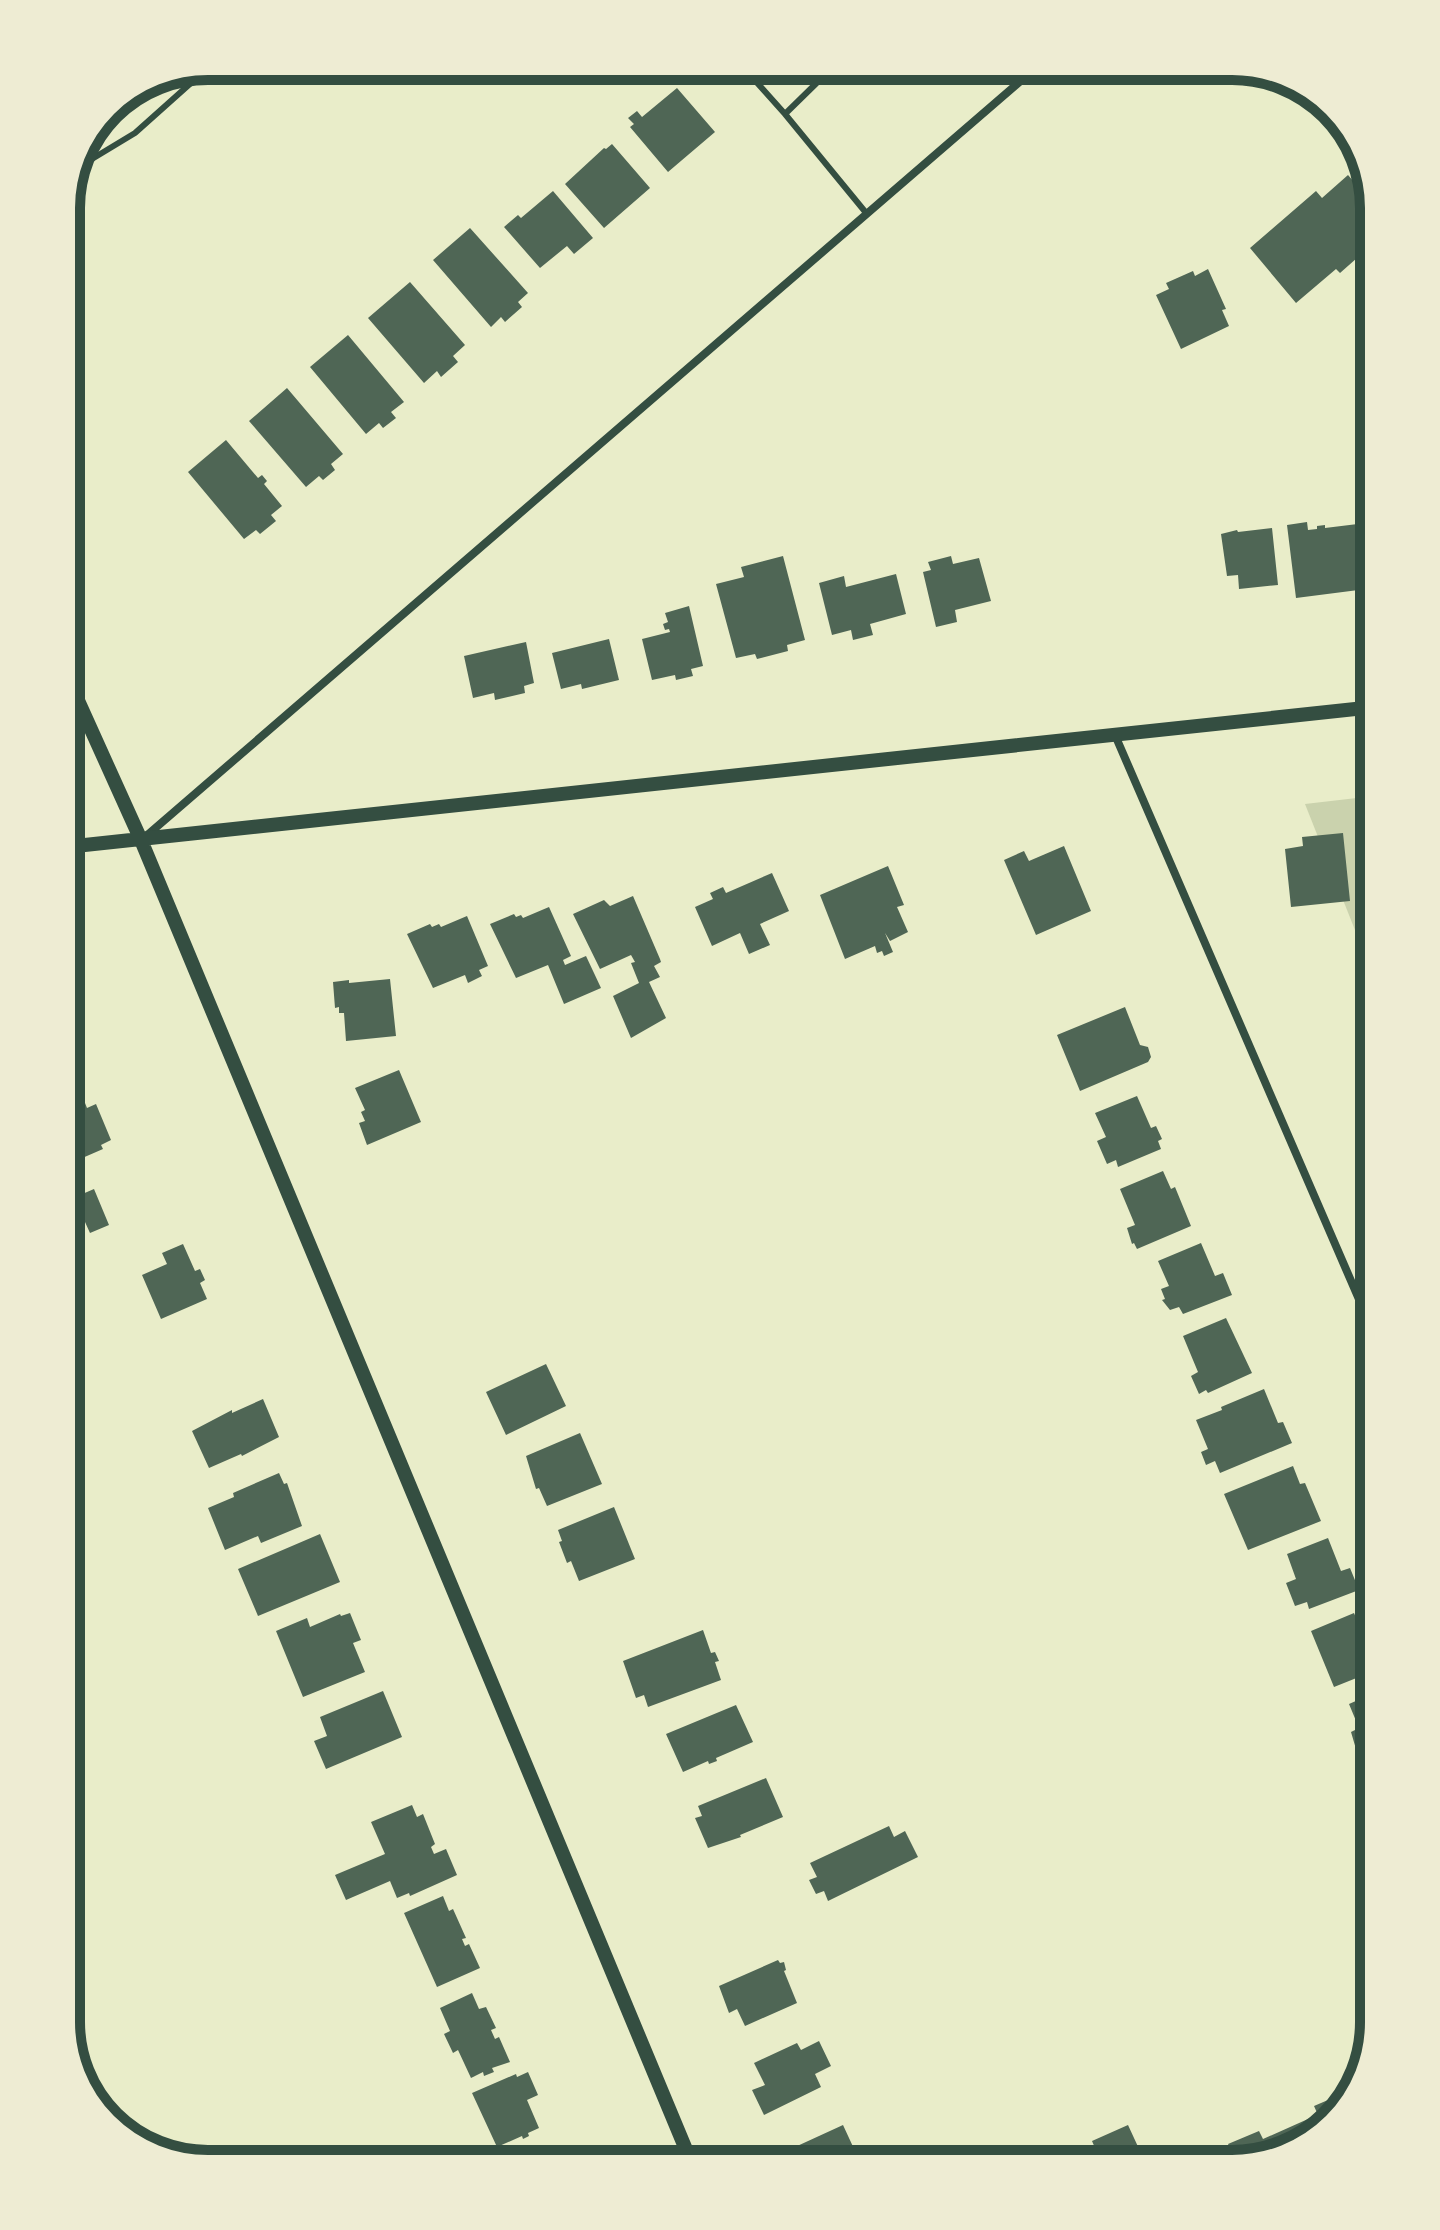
<svg xmlns="http://www.w3.org/2000/svg" width="1440" height="2230" viewBox="0 0 1440 2230" font-family="Overpass,sans-serif">
<rect width="100%" height="100%" fill="#e9edc9"/>
<path fill="#cad2ad" d="M1374,796V978L1305,804Z"/>
<path fill="#4f6655" d="M677,88L715,132L668,172L630,127L634,124L628,118L637,111L642,117Z
M612,144L650,188L604,228L565,184L604,148L606,149Z
M1348,175L1373,204L1374,209L1360,221L1374,236V243L1340,273L1336,269L1296,303L1250,248L1316,191L1322,198Z
M553,191L593,238L574,254L567,246L540,268L504,227L518,215L521,218Z
M470,228L528,293L518,302L522,307L505,322L501,317L491,327L433,260Z
M1208,269L1226,309L1222,310L1229,326L1181,349L1156,295L1169,289L1166,283L1193,271L1195,276Z
M410,282L465,345L453,356L458,362L441,377L437,371L424,383L368,318Z
M348,335L404,402L391,412L396,418L383,428L379,423L366,434L310,367Z
M287,388L343,454L331,464L335,470L323,480L319,476L306,487L249,421Z
M226,440L258,478L262,475L267,481L264,484L282,506L271,515L276,521L260,534L256,530L244,539L188,472Z
M1307,522L1308,530L1317,529V526L1325,525V528L1374,522V588L1296,598L1287,525Z
M1272,528L1278,585L1239,589L1238,575L1227,576L1221,534L1237,530L1238,532Z
M783,556L805,640L787,645L788,651L757,659L755,654L736,658L716,584L744,577L741,567Z
M951,556L953,564L979,558L991,601L955,610L957,622L936,627L923,572L931,570L928,562Z
M896,574L906,614L870,624L873,635L853,640L851,630L832,635L819,583L844,576L846,587Z
M689,606L703,666L691,669L693,676L676,680L675,675L652,680L642,639L670,632L669,629L665,630L663,624L668,622L665,613Z
M609,639L619,680L582,689L581,684L561,689L552,653Z
M526,642L534,683L524,686L525,693L495,700L494,693L473,698L464,656Z
M1374,819V873L1369,874L1364,831L1369,830L1368,820Z
M1343,833L1350,901L1291,907L1285,849L1303,846L1302,837Z
M1064,846L1091,911L1036,935L1004,860L1024,851L1029,861Z
M888,866L904,905L897,907L908,932L890,941L885,933L893,952L884,956L882,951L877,953L875,946L845,959L820,895Z
M772,873L789,911L760,924L770,945L749,954L740,933L712,946L695,907L713,899L710,893L723,887L726,893Z
M633,896L660,959L661,962L654,966L660,977L649,982L666,1018L631,1038L613,996L639,983L631,963L635,962L631,955L600,969L573,914L604,900L610,906Z
M549,907L571,956L563,960L565,965L586,956L601,988L564,1004L548,965L516,978L490,924L514,914L516,917L521,915L523,918Z
M467,916L488,966L479,970L482,976L468,983L465,975L433,988L407,934L430,924L432,927L439,924L441,927Z
M390,979L396,1036L346,1041L344,1013H339V1007L335,1008L333,982L349,980V983Z
M1125,1007L1140,1045L1148,1047L1151,1057L1148,1062L1080,1091L1057,1035Z
M399,1070L421,1122L367,1145L359,1123L365,1121L361,1112L365,1110L355,1088Z
M1137,1096L1151,1128L1156,1126L1162,1139L1158,1141L1161,1149L1118,1167L1116,1160L1107,1164L1097,1141L1106,1137L1095,1113Z
M85,1103L87,1108L96,1104L111,1140L101,1145L103,1149L80,1159L82,1163L73,1167L71,1163L66,1165V1111Z
M1163,1171L1171,1189L1175,1187L1191,1226L1137,1249L1134,1243L1132,1244L1127,1228L1135,1225L1120,1189Z
M94,1189L109,1225L90,1233L85,1222L66,1230V1201Z
M1201,1243L1215,1276L1223,1273L1232,1295L1183,1314L1179,1307L1170,1310L1162,1300L1165,1299L1161,1289L1169,1286L1158,1261Z
M183,1244L195,1271L200,1269L205,1280L200,1283L207,1299L161,1319L142,1275L167,1264L162,1253Z
M1226,1318L1252,1373L1208,1393L1206,1390L1199,1394L1191,1376L1198,1372L1183,1336Z
M546,1364L566,1406L506,1435L486,1392Z
M1264,1389L1278,1423L1283,1422L1292,1443L1220,1473L1215,1461L1206,1465L1201,1452L1208,1449L1196,1420L1222,1410L1221,1407Z
M263,1399L279,1437L242,1456L241,1454L209,1468L192,1431L232,1410V1413Z
M580,1433L602,1484L547,1506L539,1488L536,1489L526,1456Z
M1293,1466L1300,1484L1305,1483L1321,1521L1248,1550L1224,1494Z
M279,1473L284,1484L287,1483L302,1526L261,1543L258,1536L225,1550L208,1508L234,1497L233,1493Z
M614,1507L635,1559L579,1581L571,1561L567,1563L559,1542L562,1541L558,1530Z
M320,1534L340,1582L258,1616L238,1569Z
M1328,1538L1341,1571L1350,1568L1359,1590L1309,1609L1307,1602L1295,1606L1286,1583L1296,1579L1287,1554Z
M350,1613L361,1640L353,1643L365,1672L303,1697L276,1631L307,1618L310,1627L340,1614L341,1616Z
M1354,1613L1362,1632L1366,1630L1374,1649V1671L1334,1687L1311,1631Z
M703,1630L711,1653L715,1652L719,1661L715,1662L721,1680L648,1707L644,1695L636,1698L623,1661Z
M383,1691L402,1737L326,1769L314,1741L327,1736L320,1717Z
M1374,1693V1760L1369,1751L1360,1754L1356,1749L1351,1732L1359,1728L1349,1704Z
M736,1705L753,1742L716,1758L717,1761L709,1764L708,1761L683,1772L666,1734Z
M766,1778L783,1817L740,1835L741,1837L708,1848L695,1818L702,1816L698,1806Z
M412,1805L417,1817L423,1814L435,1844L431,1847L434,1854L446,1849L457,1875L410,1896L409,1893L397,1898L390,1881L346,1900L335,1875L385,1854L371,1822Z
M889,1826L894,1837L905,1831L918,1857L828,1901L824,1891L816,1894L809,1880L817,1877L810,1863Z
M443,1896L449,1911L453,1909L466,1938L462,1939L465,1946L469,1944L480,1968L437,1987L404,1913Z
M778,1960L780,1963L784,1962L786,1970L784,1971L797,2003L745,2026L737,2009L729,2013L719,1986Z
M472,1993L479,2009L486,2007L496,2028L491,2030L495,2039L499,2037L510,2062L492,2068L494,2072L484,2076L483,2072L471,2078L458,2050L453,2053L444,2034L450,2031L440,2008Z
M819,2041L831,2066L815,2074L821,2087L764,2115L752,2090L765,2085L754,2063L797,2043L801,2050Z
M528,2072L538,2095L527,2100L539,2128L528,2133L529,2136L523,2139L522,2136L497,2147L472,2093L516,2074L517,2077Z
M1356,2088L1355,2093L1322,2124L1314,2106Z
M1308,2119L1313,2132L1295,2149L1236,2163L1228,2144L1259,2131L1263,2139Z
M843,2125L861,2164H802L795,2147Z
M1128,2125L1146,2164H1102L1092,2141Z
M554,2147L562,2164H534L531,2157Z"/>
<g fill="none" stroke-linecap="round" stroke-linejoin="round">
<path stroke="#344e41" stroke-width="6" d="M742,66L785,114L834,66
M799,66L814,85
M785,114L867,214
M82,165L135,133L210,66"/>
<path stroke="#344e41" stroke-width="8" d="M1115,735L1374,1334
M145,837L1038,66"/>
<path stroke="#344e41" stroke-width="14" d="M66,674L141,840L692,2164
M66,847L1374,707"/>
</g>
<path d="M0 0H1440V2230H0ZM208 80H1232A128 128 0 0 1 1360 208V2022A128 128 0 0 1 1232 2150H208A128 128 0 0 1 80 2022V208A128 128 0 0 1 208 80Z" fill="#eeecd3" fill-rule="evenodd"/>
<path fill="none" stroke="#344e41" stroke-width="10" d="M208 80H1232A128 128 0 0 1 1360 208V2022A128 128 0 0 1 1232 2150H208A128 128 0 0 1 80 2022V208A128 128 0 0 1 208 80Z"/>
</svg>
